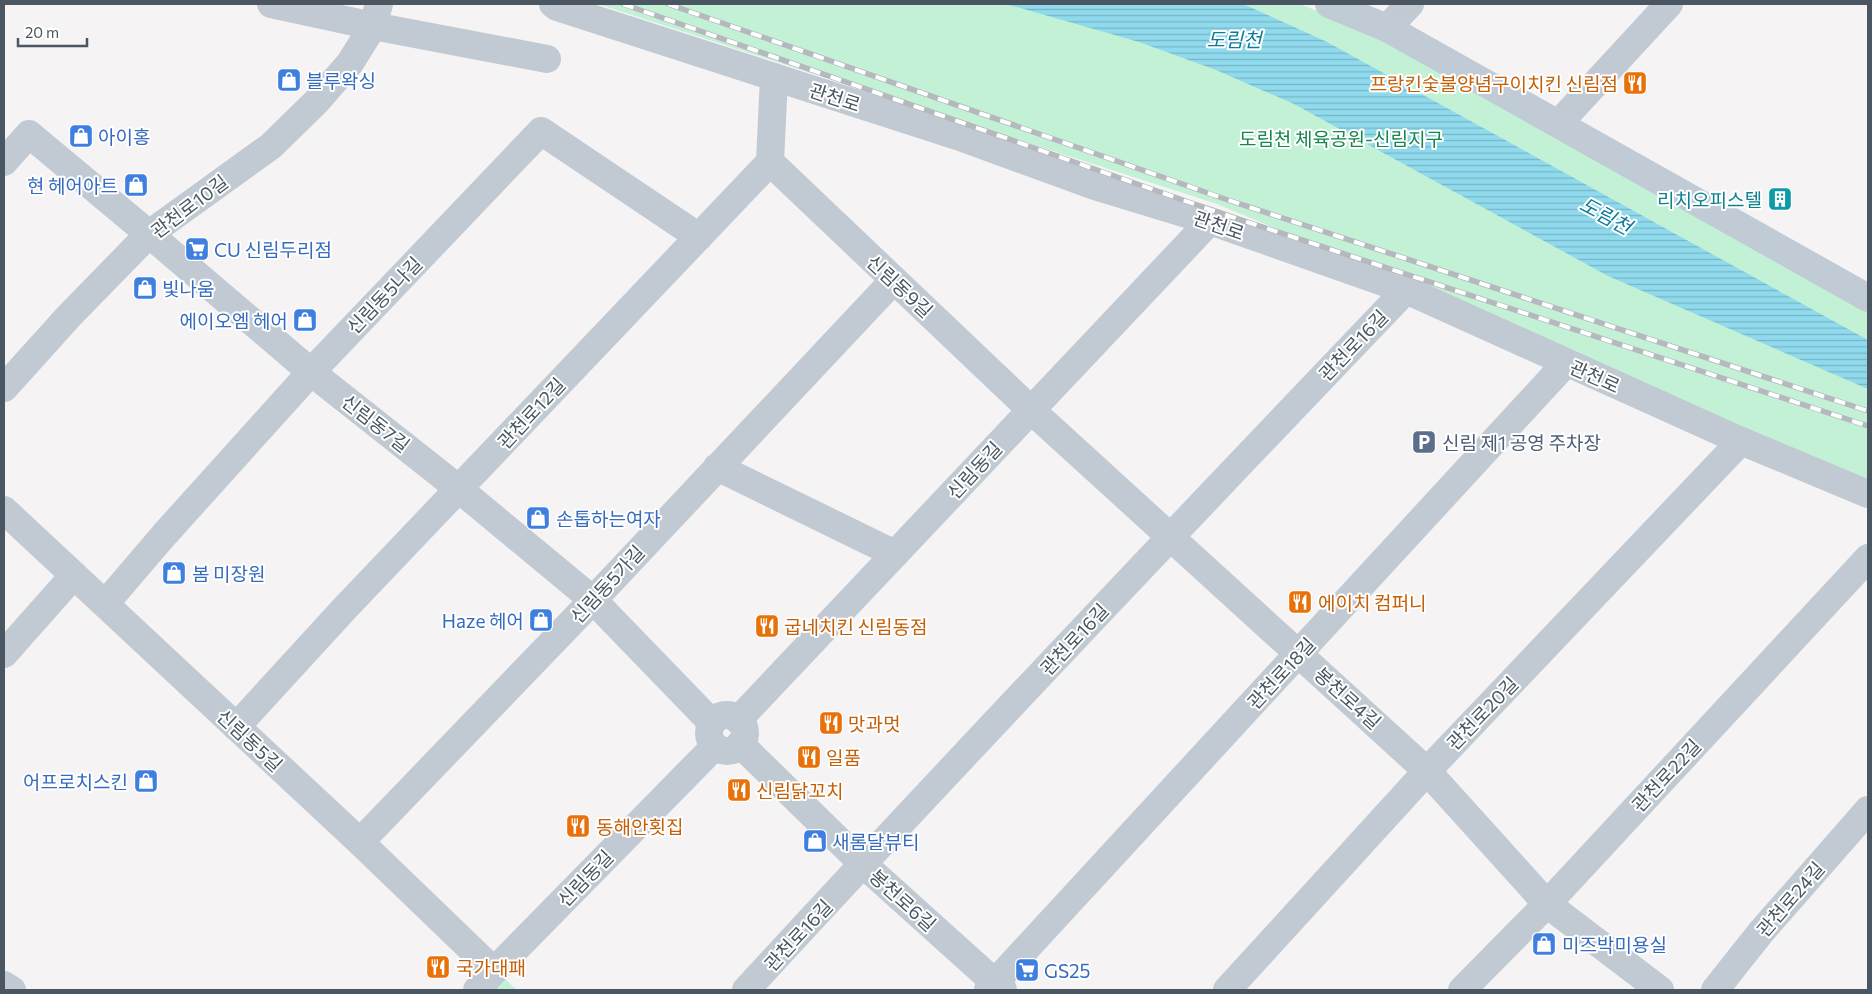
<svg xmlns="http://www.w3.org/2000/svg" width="1872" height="994" viewBox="0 0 1872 994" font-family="Commissioner,'Noto Sans KR',sans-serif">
<defs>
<pattern id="water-rules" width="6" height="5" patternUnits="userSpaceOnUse" patternTransform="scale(1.25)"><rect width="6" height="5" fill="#90daee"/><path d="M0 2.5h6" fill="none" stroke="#78b4c4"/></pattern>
</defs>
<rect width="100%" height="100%" fill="#f5f3f3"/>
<path fill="#c3f1d5" d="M598,4H1300L1396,43L1868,297V479L1752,437L1472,311L1217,204Z
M499,974L517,990H484Z"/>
<path fill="url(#water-rules)" d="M1006,4H1241L1250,7L1327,42L1868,340V389L1608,276L1294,104L1216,70L1139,42Z"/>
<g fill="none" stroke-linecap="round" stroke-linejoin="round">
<path stroke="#c1cad2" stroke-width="28" d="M271,4L373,26L547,59
M1559,123L1669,4
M4,162L29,134L149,234L311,372L459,489L593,600L712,723
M770,162L1031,410L1427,771L1547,904L1660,990
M4,388L69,316L149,234L271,146L316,102L350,63L373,26L379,4
M717,467L895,554
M4,510L360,842L494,971
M105,604L164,535L311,372L541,131L699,237
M4,654L74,575
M236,727L345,608L770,162L774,77
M740,744L863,864L1003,990
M360,842L593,600L894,280
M4,985L12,990
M746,990C963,754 1184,522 1406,290
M988,990L1566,363
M1227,990L1427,771L1741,441
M1462,990L1547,904L1868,558
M1715,990L1761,932L1868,810"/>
<path stroke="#c1cad2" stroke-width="28" d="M553,4L557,7L963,138L1095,186L1210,221L1406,290L1741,441L1868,494
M1387,28L1410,4
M709 733a18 18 0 1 1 36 0a18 18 0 1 1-36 0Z
M738,720L1210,221
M477,990L494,971L715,746"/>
<path stroke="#c1cbd6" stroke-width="28" d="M1329,4L1387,28L1868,298"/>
<defs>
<path id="rail" d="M623,4L1220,213L1868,426
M668,4L1225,199L1868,411"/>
</defs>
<use href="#rail" stroke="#b5b8bd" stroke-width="5.5"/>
<use href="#rail" stroke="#fff" stroke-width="4" stroke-dasharray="11" stroke-linecap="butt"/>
</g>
<defs>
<symbol id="shop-square" viewBox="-11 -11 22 22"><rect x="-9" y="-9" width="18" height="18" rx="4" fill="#3f7fe0" stroke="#fff"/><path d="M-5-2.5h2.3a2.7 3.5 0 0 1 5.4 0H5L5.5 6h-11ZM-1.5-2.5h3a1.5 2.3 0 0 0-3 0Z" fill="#fff"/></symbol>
<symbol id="restaurant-square" viewBox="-11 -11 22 22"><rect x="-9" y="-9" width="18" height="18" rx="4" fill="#e8710a" stroke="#fff"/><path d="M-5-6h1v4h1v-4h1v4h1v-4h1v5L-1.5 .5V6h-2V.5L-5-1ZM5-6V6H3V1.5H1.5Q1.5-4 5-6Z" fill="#fff"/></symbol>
<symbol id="building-square" viewBox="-11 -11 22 22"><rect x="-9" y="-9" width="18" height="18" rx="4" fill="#0f9aa8" stroke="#fff"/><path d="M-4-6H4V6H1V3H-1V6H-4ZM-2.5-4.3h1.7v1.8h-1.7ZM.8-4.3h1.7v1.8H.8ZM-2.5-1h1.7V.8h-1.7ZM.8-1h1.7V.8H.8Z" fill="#fff"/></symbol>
<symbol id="supermarket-square" viewBox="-11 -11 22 22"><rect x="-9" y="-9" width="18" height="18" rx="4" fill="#3f7fe0" stroke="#fff"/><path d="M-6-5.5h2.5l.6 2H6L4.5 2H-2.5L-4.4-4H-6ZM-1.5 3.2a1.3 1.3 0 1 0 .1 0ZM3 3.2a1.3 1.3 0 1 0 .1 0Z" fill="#fff"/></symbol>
<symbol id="parking-square" viewBox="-11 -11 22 22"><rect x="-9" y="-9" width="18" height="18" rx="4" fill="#5c6f8a" stroke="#fff"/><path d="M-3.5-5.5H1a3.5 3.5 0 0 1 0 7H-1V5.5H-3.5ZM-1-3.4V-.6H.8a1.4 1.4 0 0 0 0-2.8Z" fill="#fff"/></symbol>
</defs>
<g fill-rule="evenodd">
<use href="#shop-square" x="275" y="66" width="28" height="28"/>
<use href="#restaurant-square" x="1621" y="69" width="28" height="28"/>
<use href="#shop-square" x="67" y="122" width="28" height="28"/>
<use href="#shop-square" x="122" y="171" width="28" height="28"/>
<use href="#building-square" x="1766" y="185" width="28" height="28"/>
<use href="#supermarket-square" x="183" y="235" width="28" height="28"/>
<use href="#shop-square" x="131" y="274" width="28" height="28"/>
<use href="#shop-square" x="291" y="306" width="28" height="28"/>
<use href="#parking-square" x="1410" y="428" width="28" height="28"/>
<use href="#shop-square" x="524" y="504" width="28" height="28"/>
<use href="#shop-square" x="160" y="559" width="28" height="28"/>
<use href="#restaurant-square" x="1286" y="588" width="28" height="28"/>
<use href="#shop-square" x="527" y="606" width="28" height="28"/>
<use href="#restaurant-square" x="753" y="612" width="28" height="28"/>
<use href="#restaurant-square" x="817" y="709" width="28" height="28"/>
<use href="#restaurant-square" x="795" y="743" width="28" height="28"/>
<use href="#shop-square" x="132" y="767" width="28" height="28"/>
<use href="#restaurant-square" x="725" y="776" width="28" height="28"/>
<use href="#restaurant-square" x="564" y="812" width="28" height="28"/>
<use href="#shop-square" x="801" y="827" width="28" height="28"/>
<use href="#shop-square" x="1530" y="930" width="28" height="28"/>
<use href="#restaurant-square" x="424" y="953" width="28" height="28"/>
<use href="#supermarket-square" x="1013" y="956" width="28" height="28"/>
</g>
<g text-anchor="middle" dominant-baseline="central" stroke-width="4" stroke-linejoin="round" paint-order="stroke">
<g font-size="19" fill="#366cbe" stroke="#fff" text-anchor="start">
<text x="306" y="80">블루왁싱</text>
<text x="98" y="136">아이홍</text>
<text x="118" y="185" text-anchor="end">현 헤어아트</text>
<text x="214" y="249">CU 신림두리점</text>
<text x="162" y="288">빛나움</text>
<text x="288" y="320" text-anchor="end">에이오엠 헤어</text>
<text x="556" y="518">손톱하는여자</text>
<text x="192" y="573">봄 미장원</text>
<text x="524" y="620" text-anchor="end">Haze 헤어</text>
<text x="128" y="781" text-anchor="end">어프로치스킨</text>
<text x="832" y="841">새롬달뷰티</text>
<text x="1562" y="944">미즈박미용실</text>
<text x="1044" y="970">GS25</text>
</g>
<g font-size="19" fill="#c56008" stroke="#fff" text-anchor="start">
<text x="1618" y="83" text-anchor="end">프랑킨숯불양념구이치킨 신림점</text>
<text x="1318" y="602">에이치 컴퍼니</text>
<text x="784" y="626">굽네치킨 신림동점</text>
<text x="848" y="723">맛과멋</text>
<text x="826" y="757">일품</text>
<text x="756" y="790">신림닭꼬치</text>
<text x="596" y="826">동해안횟집</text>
<text x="456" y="967">국가대패</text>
</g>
<g font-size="19" fill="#4a5661" stroke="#fff">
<text transform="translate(835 97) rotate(18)">관천로</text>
<text transform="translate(189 206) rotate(-37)">관천로10길</text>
<text transform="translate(1219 225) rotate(19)">관천로</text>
<text transform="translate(900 286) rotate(43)">신림동9길</text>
<text transform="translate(384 295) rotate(-46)">신림동5나길</text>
<text transform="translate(1353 345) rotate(-46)">관천로16길</text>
<text transform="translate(1595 376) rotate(24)">관천로</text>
<text transform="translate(531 413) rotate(-47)">관천로12길</text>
<text transform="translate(376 423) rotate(38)">신림동7길</text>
<text transform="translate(974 470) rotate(-47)">신림동길</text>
<text transform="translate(607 584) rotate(-47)">신림동5가길</text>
<text transform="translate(1074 639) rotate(-47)">관천로16길</text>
<text transform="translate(1281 673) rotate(-47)">관천로18길</text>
<text transform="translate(1348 698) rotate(42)">봉천로4길</text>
<text transform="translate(1482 713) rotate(-46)">관천로20길</text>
<text transform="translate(250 740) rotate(43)">신림동5길</text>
<text transform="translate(1666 775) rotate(-47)">관천로22길</text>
<text transform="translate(585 878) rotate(-46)">신림동길</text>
<text transform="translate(1790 899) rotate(-49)">관천로24길</text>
<text transform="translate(903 900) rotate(42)">봉천로6길</text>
<text transform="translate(798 935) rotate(-47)">관천로16길</text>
</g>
<g font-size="19" fill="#17864f" stroke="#fff">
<text x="1341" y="138">도림천 체육공원-신림지구</text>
</g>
<g font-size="19" fill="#0d838f" stroke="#fff" text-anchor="end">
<text x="1762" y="199">리치오피스텔</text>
</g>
<g font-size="19" fill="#4e5e75" stroke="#fff" text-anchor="start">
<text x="1442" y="442">신림 제1 공영 주차장</text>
</g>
<g font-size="20" font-style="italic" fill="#0c7c9b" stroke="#fff">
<text x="1234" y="39">도림천</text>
<text transform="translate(1606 215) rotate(28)">도림천</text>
</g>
</g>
<rect width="1872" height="994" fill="none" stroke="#4a5661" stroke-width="10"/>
<path d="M18 38v8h69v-8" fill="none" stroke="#4a5661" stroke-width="2.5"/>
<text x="25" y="38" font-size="15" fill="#4a5661" stroke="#ffffff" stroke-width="4" paint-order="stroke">20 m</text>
</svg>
